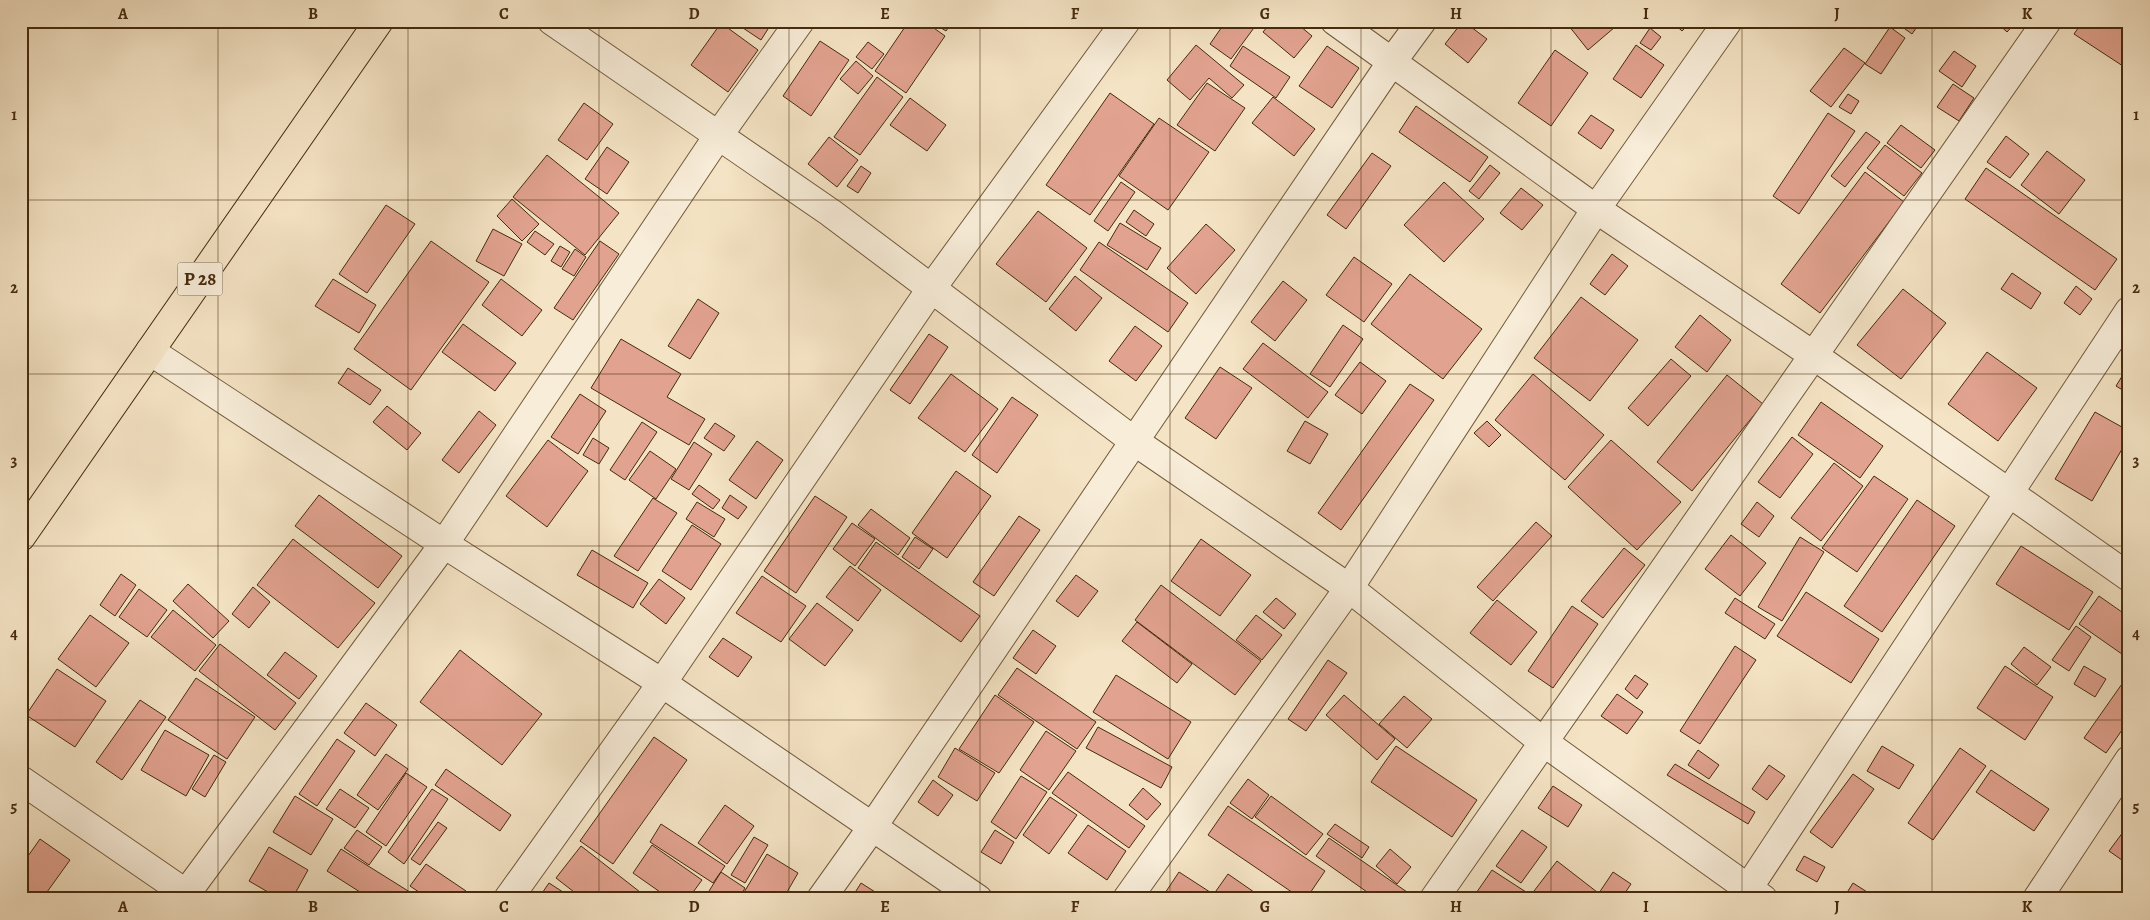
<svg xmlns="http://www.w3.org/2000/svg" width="2150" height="920" viewBox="0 0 2150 920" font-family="Alegreya,serif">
<rect width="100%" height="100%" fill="#f4e3c4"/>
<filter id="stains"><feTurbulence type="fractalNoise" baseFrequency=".004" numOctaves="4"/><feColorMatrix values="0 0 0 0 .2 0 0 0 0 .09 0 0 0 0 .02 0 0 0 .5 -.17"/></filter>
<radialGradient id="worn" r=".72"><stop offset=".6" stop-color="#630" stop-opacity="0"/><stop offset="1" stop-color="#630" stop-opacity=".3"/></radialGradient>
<path fill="#e1a28f" stroke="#462b0d" d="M739,21H773L761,40L737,24Z
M909,21H924L945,36L906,93L875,71Z
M930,21H953L946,31Z
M1226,21H1259L1231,59L1210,44Z
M1272,21H1294L1312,36L1294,58L1263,32Z
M1463,21L1487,39L1468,63L1445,44Z
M1565,21H1611L1615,27L1588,50Z
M1671,21H1692L1682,31Z
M1894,21H1921L1912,34Z
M1995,21H2017L2007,32Z
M2083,21H2120L2129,27V70L2074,34Z
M721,23L758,50L728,92L691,65Z
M1890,27L1905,38L1881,74L1865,64Z
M1650,28L1661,37L1651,50L1640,43Z
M820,41L849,60L811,116L783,96Z
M868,42L884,54L872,69L856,57Z
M1196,45L1244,85L1232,98L1209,78L1190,100L1167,80Z
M1636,45L1664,65L1641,98L1613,79Z
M1243,46L1290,77L1276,98L1230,66Z
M1327,46L1359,68L1332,108L1299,86Z
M1844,48L1865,63L1831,107L1810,91Z
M1555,50L1588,73L1551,126L1518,103Z
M1954,51L1976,66L1962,87L1939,71Z
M856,61L873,76L858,94L840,79Z
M877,77L903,97L860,155L834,137Z
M1207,83L1245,108L1215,151L1177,125Z
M1953,84L1974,98L1959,121L1937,107Z
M1110,93L1154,124L1090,215L1046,185Z
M1848,94L1859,101L1851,114L1839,107Z
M1273,97L1315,129L1294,156L1252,123Z
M910,98L946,125L927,151L890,125Z
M584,103L613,124L587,160L558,140Z
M1416,106L1488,157L1470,182L1399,132Z
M1828,113L1855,131L1799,214L1773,196Z
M1591,115L1614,130L1601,149L1578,133Z
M1159,118L1209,152L1168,210L1119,176Z
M1901,125L1935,150L1921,168L1887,143Z
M1866,132L1880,142L1845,187L1831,176Z
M2006,136L2029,154L2010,178L1987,162Z
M829,137L858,160L837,187L808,164Z
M1885,145L1922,173L1904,196L1867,168Z
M607,147L629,162L607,194L585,179Z
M2047,151L2085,180L2059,214L2021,185Z
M1372,153L1391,166L1346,229L1327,215Z
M547,155L619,213L585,255L513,197Z
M1490,165L1500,173L1479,199L1469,191Z
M861,166L871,173L858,193L847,186Z
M1986,168L2117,259L2095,290L1965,199Z
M1865,172L1904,202L1820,313L1781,284Z
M1121,182L1135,192L1108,231L1094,221Z
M1444,182L1484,219L1444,262L1404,225Z
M1521,188L1543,205L1522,230L1500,213Z
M512,199L539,224L522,241L497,216Z
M386,205L415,224L367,293L339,274Z
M1134,210L1154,224L1146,236L1126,222Z
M1038,211L1087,248L1046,302L996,264Z
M1120,223L1161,248L1147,270L1107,245Z
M1206,224L1235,250L1196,294L1167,268Z
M493,229L522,244L504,276L476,261Z
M535,231L554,244L545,255L527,242Z
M431,241L489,282L411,390L354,349Z
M600,241L619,254L573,320L554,308Z
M1099,242L1188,303L1168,332L1080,270Z
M560,246L570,252L561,267L551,261Z
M575,249L586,257L574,276L562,269Z
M1612,254L1628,266L1605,295L1590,284Z
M1354,257L1392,284L1364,322L1326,295Z
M2012,273L2041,293L2031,309L2001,289Z
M1410,274L1482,329L1443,379L1371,324Z
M1075,276L1102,298L1076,331L1049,309Z
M333,279L376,305L359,333L315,306Z
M501,279L542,310L522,336L482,305Z
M1283,281L1307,300L1275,341L1251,322Z
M2076,286L2092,299L2080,315L2064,303Z
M1903,289L1946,323L1901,379L1857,345Z
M1581,297L1638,340L1590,401L1534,358Z
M698,299L719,313L690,359L668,346Z
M1700,315L1731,340L1707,372L1675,347Z
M463,324L516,363L495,391L442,352Z
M1343,325L1363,339L1330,387L1310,374Z
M1135,326L1162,346L1136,381L1109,361Z
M929,334L948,347L910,404L890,390Z
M621,339L681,374L667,397L705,419L689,445L591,388Z
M1263,343L1328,392L1308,418L1243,369Z
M1987,352L2037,388L1998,441L1948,404Z
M1671,359L1691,376L1648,426L1628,408Z
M1360,362L1386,381L1362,414L1335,395Z
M2129,365V394L2116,386Z
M1220,367L1252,388L1216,439L1185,418Z
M348,368L381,390L370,405L338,383Z
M951,374L998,409L965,452L918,418Z
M1533,374L1604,435L1565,480L1495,420Z
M1727,375L1763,404L1692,491L1657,462Z
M1410,384L1434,400L1341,530L1318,513Z
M580,394L606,411L578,454L551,437Z
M1012,397L1038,415L997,473L972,455Z
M1821,402L1883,446L1860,478L1798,435Z
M387,406L421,433L407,450L373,422Z
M479,411L496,425L459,473L442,460Z
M2095,412L2129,431V437L2092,501L2055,479Z
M1305,421L1328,434L1310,464L1287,451Z
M1487,421L1501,435L1489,447L1474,433Z
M642,422L657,432L625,480L610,470Z
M715,423L735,436L724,451L704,438Z
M1792,437L1813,454L1780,498L1758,482Z
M593,438L609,448L599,464L583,455Z
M548,440L588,471L547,527L506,496Z
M1611,440L1681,502L1637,550L1568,487Z
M757,441L783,460L756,499L729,480Z
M694,442L712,454L689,490L671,479Z
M650,451L676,469L656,499L629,480Z
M1834,463L1863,486L1821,541L1791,518Z
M956,471L991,496L947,558L912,533Z
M1874,476L1908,499L1857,572L1822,548Z
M699,485L720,500L713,509L692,494Z
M319,495L402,556L378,588L295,526Z
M730,495L747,507L738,519L722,508Z
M815,496L847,517L796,593L764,571Z
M653,498L677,513L638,571L614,556Z
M1917,500L1955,526L1882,632L1844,606Z
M697,502L725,519L714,537L686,519Z
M1757,502L1774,516L1759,537L1741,524Z
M871,509L910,538L898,555L858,525Z
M1019,516L1040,530L994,596L973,582Z
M1536,522L1552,536L1493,601L1477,587Z
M852,523L875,539L855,566L833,549Z
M692,525L721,544L691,590L662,571Z
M1731,535L1766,563L1740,596L1705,569Z
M915,537L933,549L919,569L902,557Z
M1800,537L1824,552L1782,621L1758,607Z
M293,539L375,603L338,648L257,585Z
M1201,539L1251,575L1220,616L1171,581Z
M876,542L980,616L961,642L858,568Z
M2021,546L2093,592L2069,630L1996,584Z
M1624,548L1645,565L1603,618L1581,601Z
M592,550L648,583L633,608L577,575Z
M850,566L881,590L858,621L826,597Z
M121,574L136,585L115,616L100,605Z
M1076,575L1098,591L1078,617L1056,601Z
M762,576L806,606L781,642L736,613Z
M659,579L685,598L666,624L640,604Z
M188,584L229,621L213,638L173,601Z
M1161,585L1261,661L1235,695L1135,620Z
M253,587L270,602L249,628L232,614Z
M139,589L167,610L147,637L119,617Z
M1806,592L1879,639L1851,683L1777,636Z
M2099,596L2129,617V659L2079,624Z
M1276,598L1296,614L1284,629L1263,612Z
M1735,598L1775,624L1765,639L1725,613Z
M1497,600L1537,632L1511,665L1470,633Z
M817,603L853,630L825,666L789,639Z
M1572,606L1598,624L1553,688L1528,671Z
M173,610L216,645L195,671L151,637Z
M90,615L129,643L96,687L58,659Z
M1256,615L1282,635L1262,660L1236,640Z
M1137,622L1192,664L1177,683L1122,641Z
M2076,626L2091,637L2069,671L2052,660Z
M1033,630L1056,646L1036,674L1013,658Z
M723,638L752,657L738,677L709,657Z
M220,644L296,703L275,730L199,671Z
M1735,646L1756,660L1700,744L1680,731Z
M2024,647L2051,667L2037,685L2011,664Z
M460,650L542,714L502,765L420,702Z
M285,652L317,676L299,699L267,675Z
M1328,660L1347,673L1306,731L1288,719Z
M2005,666L2053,697L2025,740L1977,708Z
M2084,666L2106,679L2095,697L2074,684Z
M1017,668L1096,722L1077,749L998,695Z
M57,669L106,701L75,747L26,715Z
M1116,675L1191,722L1168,759L1093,712Z
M1635,675L1648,684L1637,699L1625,689Z
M196,678L255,717L227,759L168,720Z
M2124,681L2129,684V720L2106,753L2084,738Z
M1617,694L1643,712L1627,734L1601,716Z
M995,695L1034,722L999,773L959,749Z
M1344,695L1395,739L1377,760L1326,715Z
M1404,696L1432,719L1407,748L1379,724Z
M140,700L166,717L122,780L96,762Z
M366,703L397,725L375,756L344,733Z
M1098,727L1172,767L1161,788L1086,748Z
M165,730L209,755L186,796L141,770Z
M1046,731L1076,751L1049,790L1020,770Z
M654,737L687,760L613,864L580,841Z
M337,739L355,751L317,806L299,794Z
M1396,746L1477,800L1452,837L1371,782Z
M1882,746L1914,765L1899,789L1867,771Z
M955,748L995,773L977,801L938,777Z
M1960,748L1986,766L1933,840L1908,823Z
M1698,750L1719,765L1709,779L1688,765Z
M386,754L408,769L378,810L357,795Z
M214,755L226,762L205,797L192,789Z
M1675,764L1755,812L1748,824L1667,775Z
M1769,765L1785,776L1767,800L1752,789Z
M446,769L511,815L500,831L435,785Z
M1991,770L2049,809L2034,831L1976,792Z
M1068,772L1145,826L1129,848L1052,793Z
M406,773L427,787L386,846L366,832Z
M1853,774L1874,789L1832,848L1810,832Z
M1021,776L1047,792L1016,839L991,822Z
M1248,779L1269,795L1252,819L1230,803Z
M933,780L953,795L938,816L918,802Z
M1553,786L1582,805L1568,827L1538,808Z
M1143,788L1161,804L1147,820L1129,805Z
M340,789L369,808L355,828L326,809Z
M432,789L448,799L404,864L388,852Z
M295,796L333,819L311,855L273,832Z
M1271,796L1323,834L1306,855L1255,817Z
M1050,797L1077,815L1049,854L1023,835Z
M725,805L754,826L727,864L698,843Z
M1228,806L1325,871L1306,899H1302L1208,835Z
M438,822L447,828L420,865L411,859Z
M661,824L725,866L713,883L650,842Z
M1335,824L1369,847L1362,858L1327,834Z
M2129,824V865L2109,851Z
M1088,825L1126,851L1107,880L1068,853Z
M357,830L382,847L369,865L344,848Z
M995,830L1014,842L1001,864L981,852Z
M1522,830L1547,847L1521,883L1496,866Z
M754,837L768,845L745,883L731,875Z
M1329,838L1407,892L1402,899H1377L1316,856Z
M40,839L70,860L42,899H21V866Z
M652,845L702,880L688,899H670L633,873Z
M581,846L649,899H583L556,878Z
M269,847L308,870L292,899H280L249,881Z
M341,849L421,899H371L327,871Z
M1390,849L1411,867L1397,884L1376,866Z
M767,854L798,873L783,899H740Z
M1804,856L1825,867L1817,882L1796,870Z
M1557,861L1597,892L1592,899H1544L1534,891Z
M426,864L466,891L461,899H429L410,886Z
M1492,870L1526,892L1521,899H1472Z
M721,872L745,888L739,899H704Z
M1179,872L1213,894L1209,899H1161Z
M1613,872L1631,884L1621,899H1595Z
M1228,874L1264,899H1228L1216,891Z
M549,883L566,894L563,899H538Z
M861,883L883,897L882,899H851Z
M1853,883L1875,897L1874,899H1843Z
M1217,893L1224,899H1213Z
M1533,894L1540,899H1529Z"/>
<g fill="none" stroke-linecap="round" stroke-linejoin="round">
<defs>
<path id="minor" d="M552,21L831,213L1134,441L1349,588L1542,741L1763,899
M1335,21L1596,209L1813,355L2129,577
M150,351L444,544L662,683L978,899
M21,780L194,899
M182,899L444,544L718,136L800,21
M508,899L662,683L931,289L1126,21
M821,899L873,826L1391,63L1422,21
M1127,899L1349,588L1596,209L1728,21
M1434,899L2047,21
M1741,899L2129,311
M2037,899L2129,760"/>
<path id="major" d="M21,537L379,21"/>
</defs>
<use href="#minor" stroke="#72593b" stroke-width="30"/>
<use href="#major" stroke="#462b0d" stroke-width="30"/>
<use href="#minor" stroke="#f8edd9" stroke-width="28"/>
<use href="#major" stroke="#f4e3c4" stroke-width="28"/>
</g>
<path fill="none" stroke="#462b0d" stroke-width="1" stroke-opacity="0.55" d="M218,21V899M408,21V899M599,21V899M789,21V899M980,21V899M1170,21V899M1361,21V899M1551,21V899M1742,21V899M1932,21V899M21,200H2129M21,374H2129M21,546H2129M21,720H2129"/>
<g text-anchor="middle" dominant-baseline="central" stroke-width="4.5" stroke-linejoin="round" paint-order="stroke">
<rect fill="#f8edd9" stroke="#7b654a" stroke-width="1" x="177.5" y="262.5" width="45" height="33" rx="4"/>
<g font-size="19" font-weight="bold" fill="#462b0d">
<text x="200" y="279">P 28</text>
</g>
</g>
<rect width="2150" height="920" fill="none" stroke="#f4e3c4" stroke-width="55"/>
<rect x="28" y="28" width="2094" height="864" fill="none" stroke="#462b0d" stroke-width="2"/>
<g font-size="16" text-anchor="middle" font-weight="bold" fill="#462b0d">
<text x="123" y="19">A</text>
<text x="313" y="19">B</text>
<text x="504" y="19">C</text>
<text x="694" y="19">D</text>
<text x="885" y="19">E</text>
<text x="1075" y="19">F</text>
<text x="1265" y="19">G</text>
<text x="1456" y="19">H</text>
<text x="1646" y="19">I</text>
<text x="1837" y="19">J</text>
<text x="2027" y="19">K</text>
<text x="14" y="120">1</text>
<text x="2136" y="120">1</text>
<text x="14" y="293">2</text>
<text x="2136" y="293">2</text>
<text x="14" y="466">3</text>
<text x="2136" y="466">3</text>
<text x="14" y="639">4</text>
<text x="2136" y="639">4</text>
<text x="14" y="812">5</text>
<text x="2136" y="812">5</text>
<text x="123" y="912">A</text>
<text x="313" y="912">B</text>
<text x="504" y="912">C</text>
<text x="694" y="912">D</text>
<text x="885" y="912">E</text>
<text x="1075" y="912">F</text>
<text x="1265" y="912">G</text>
<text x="1456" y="912">H</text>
<text x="1646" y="912">I</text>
<text x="1837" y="912">J</text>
<text x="2027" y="912">K</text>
</g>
<rect width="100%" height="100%" filter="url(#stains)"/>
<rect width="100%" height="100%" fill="url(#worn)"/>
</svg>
